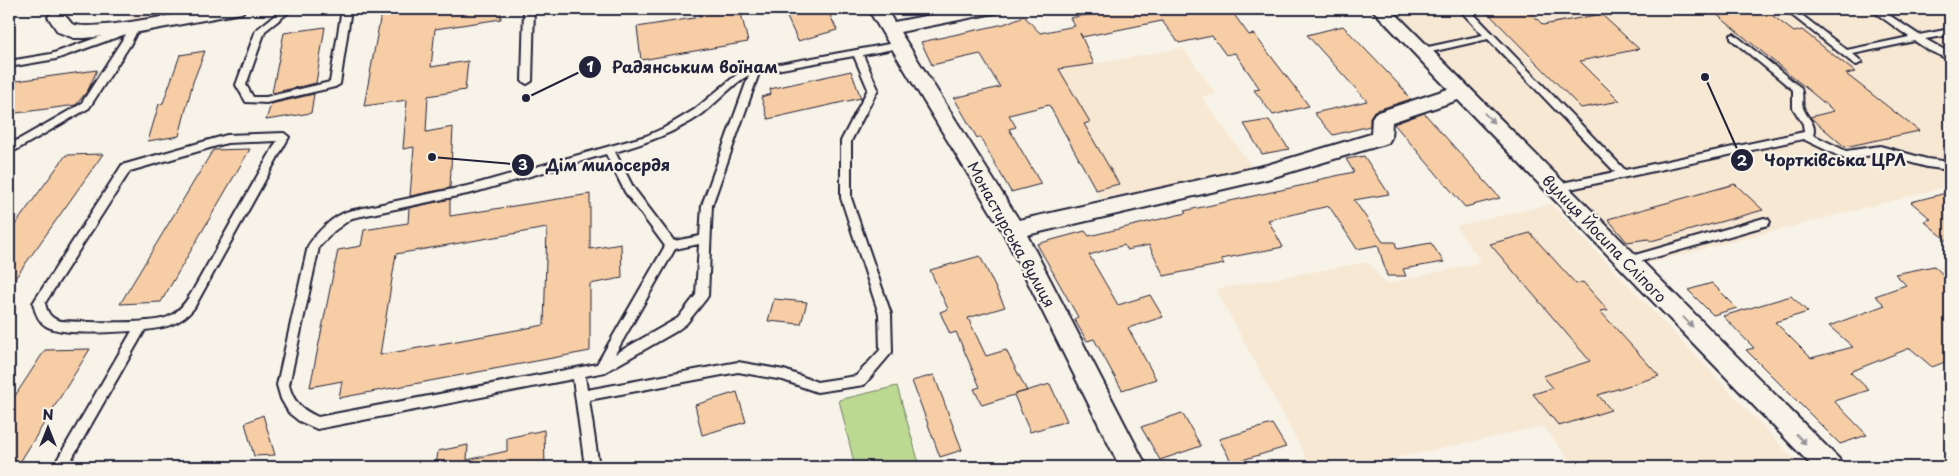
<svg xmlns="http://www.w3.org/2000/svg" width="1959" height="476" viewBox="0 0 1959 476" font-family="'Playpen Sans',sans-serif">
<rect width="100%" height="100%" fill="#f7f3e8"/>
<filter id="ink" filterUnits="userSpaceOnUse"><feTurbulence type="fractalNoise" baseFrequency=".02" numOctaves="2"/><feDisplacementMap in="SourceGraphic" scale="10" xChannelSelector="R" yChannelSelector="G"/><feConvolveMatrix kernelMatrix="1 2 1 2 8 2 1 2 1" color-interpolation-filters="sRGB"/></filter>
<g filter="url(#ink)">
<path fill="#f7e8d4" d="M134,9H203L129,21Z
M1391,9H1950V186L1646,264Z
M1183,48L1216,94L1202,97L1252,167L1101,200L1033,75Z
M1551,204L1798,463L1784,467H1575L1543,426L1355,467H1311L1216,289L1368,262L1386,284L1481,262L1456,226Z"/>
<path fill="#bcd991" stroke="#6f7e66" d="M897,386L920,467H855L839,400Z"/>
<path fill="#f6cda5" stroke="#22223b" fill-rule="evenodd" d="M416,9H500L501,19L435,29L431,67L468,61L465,90L428,96L426,132L453,127L450,188L410,196L414,147L403,149L407,100L364,106L381,14Z
M699,9H740L748,42L641,60L637,27L700,17Z
M815,9H827L837,30L798,41L786,15Z
M1117,9H1230L1249,35L1254,34L1309,106L1273,115L1254,90L1260,89L1235,53L1226,55L1212,36L1179,43L1162,21L1082,37L1080,33L1094,64L1059,69L1090,122L1084,124L1119,184L1096,190L1049,105L1009,115L1016,127L1009,129L1041,184L1011,192L980,137L977,138L954,98L1000,87L980,54L932,65L921,42L1004,24L1024,16L1040,33L1075,26L1070,18Z
M1512,9H1527L1543,25L1601,14L1639,49L1580,61L1620,101L1581,108L1488,13Z
M1710,9H1764L1794,32L1802,30L1855,72L1846,74L1919,131L1845,147L1810,117L1834,111Z
M1343,26L1407,93H1405L1411,99L1374,111L1370,117V126L1333,135L1314,113L1367,101L1307,35Z
M325,27L316,83L272,93L284,33Z
M205,51L193,82L179,136L148,141L159,104L163,103L180,55Z
M97,70L88,90L76,105L9,114V82Z
M851,71L861,98L768,119L761,97L771,94L770,89Z
M314,94L311,113L266,120L271,104Z
M1424,113L1500,198L1465,207L1394,124Z
M1269,120L1289,149L1262,154L1244,124Z
M250,149L161,302L120,304L213,150Z
M103,154L9,287V233L66,155Z
M1364,156L1389,194L1354,200L1383,242H1395L1397,249L1431,243L1444,262L1403,269L1406,276H1387L1378,245L1357,249L1329,206L1268,220L1283,247L1221,259L1224,264L1183,272L1164,276L1149,245L1127,250L1124,245L1089,255L1118,305L1150,295L1163,317L1128,328L1156,379L1122,390L1094,339L1087,341L1074,319L1078,317L1037,244L1085,231L1089,236L1186,213L1184,211L1318,182L1317,180L1354,172L1346,159Z
M1735,184L1763,210L1651,241L1648,239L1627,242L1608,219Z
M1950,192V243L1924,221L1931,219L1911,202Z
M590,194V249L621,244L622,278L590,284V351L339,398L342,381L310,387L338,250L361,246L364,230L408,223L409,208L450,199V216ZM547,228L544,325L380,355L396,254Z
M1530,233L1576,284L1583,282L1608,310L1600,311L1659,376L1598,395L1611,410L1559,426L1533,394L1553,388L1543,376L1590,361L1490,244Z
M980,256L1005,307L968,318L986,356L1006,350L1027,391L1015,394L1050,384L1067,421L1030,432L1014,395L982,405L974,389L980,387L956,332L950,334L940,312L948,309L930,270Z
M1934,266L1950,281V360L1932,367L1910,348L1850,372L1869,390L1834,401L1867,435L1840,444L1746,350L1754,348L1723,316L1791,296L1808,312L1775,322L1811,358L1853,347L1829,326L1885,305L1875,296L1906,285L1895,274Z
M1712,283L1737,308L1713,315L1688,290Z
M774,299L807,302L801,324L768,321Z
M90,349L17,467H9V405L45,350Z
M934,375L962,450L940,457L912,381Z
M737,392L746,422L702,435L695,405Z
M1182,413L1201,446L1160,460L1141,427Z
M263,415L275,455L254,456L245,423Z
M1272,424L1286,447L1232,463L1219,439Z
M544,430L545,467H467V464L466,467H436L438,451L468,445L467,460L507,451V438Z"/>
<g fill="none" stroke-linecap="round" stroke-linejoin="round">
<defs>
<path id="lane" d="M283,9H293L265,31L246,85L253,97H266L330,82L342,9H351L340,84L335,87L266,103L246,102L236,85L256,30Z
M524,9H534L532,81L527,84L522,81Z
M1459,9H1469L1625,170L1804,132L1803,124L1793,108V90L1731,39V35L1734,34L1800,87C1805,95 1800,102 1804,110C1808,119 1817,125 1813,135L1846,151L1880,146L1927,159L1950,162V170L1927,167L1880,154L1845,159L1803,139L1556,192L1552,191L1551,188L1552,185L1615,172L1488,39L1422,54L1419,53V49L1483,35Z
M1784,9H1794L1847,50L1909,37L1870,9H1880L1919,35L1950,29V35L1925,39L1950,53V60L1928,50L1915,41L1853,54L1862,62L1857,65L1854,64Z
M134,24L139,27L130,45L89,108L9,154V145L81,104L126,34L56,59L9,67V61L51,54L124,28H129Z
M900,42L903,43V47L863,55L878,89L851,141V198L891,314L892,352L864,385L817,392L783,380L738,372L589,400L599,467H585L573,379L317,429L299,421L289,413L281,399L277,385L308,246C317,232 333,216 349,211L472,185L646,136L664,128L694,110L741,71ZM854,56L868,89L841,141V198L879,314L880,350L856,376L817,382L784,370L738,362L587,390L585,376L605,372L675,332L686,324L706,299L708,296L712,205L759,73ZM749,75L702,205L700,236L674,241L633,187L615,152C646,143 674,133 701,115C717,103 731,85 749,75ZM606,154L625,192L665,246L597,364L318,417C302,410 293,402 289,385L319,247L334,231L352,218L472,193ZM699,244L696,295L678,318L615,354L675,249Z
M284,133L289,137L194,308C181,324 165,328 145,330L67,467H53L132,331C112,332 63,336 46,326C38,321 35,312 33,303L122,165L227,135ZM277,141L192,292C186,302 179,312 168,317C148,325 84,322 61,321C51,319 47,313 45,303L130,171L227,143Z
M1764,218L1768,219L1770,222L1768,225L1628,265L1624,264L1622,261L1624,258L1628,257Z"/>
<path id="street" d="M206,9H245L242,13L236,14L134,33L85,38H74L58,32L48,17L51,13C62,10 65,15 72,24C91,32 181,13 206,9Z
M868,9H886L894,22L961,9H998L995,13L989,14L900,32L1019,220L1267,165L1371,134L1372,118L1375,113L1448,89L1372,9H1391L1839,459L1843,467H1813L1458,100L1392,122L1391,138L1388,143L1267,179L1027,235L1147,467H1120L1003,232Z"/>
</defs>
<use href="#lane" stroke="#22223b" stroke-width="4"/>
<use href="#street" stroke="#22223b" stroke-width="4"/>
<use href="#lane" fill="#f7f3e8" fill-rule="evenodd"/>
<use href="#street" fill="#f7f3e8" fill-rule="evenodd"/>
</g>
<defs><path id="oneway-solid" d="M-6-.8H1V-3.2L6.5 0L1 3.2V.8H-6Z" transform="scale(1.25)"/></defs>
<g fill="#97959a">
<use href="#oneway-solid" transform="translate(1489 118) rotate(46)"/>
<use href="#oneway-solid" transform="translate(1688 322) rotate(46)"/>
<use href="#oneway-solid" transform="translate(1801 439) rotate(46)"/>
</g>
</g>
<g text-anchor="middle" dominant-baseline="central" stroke-width="4.5" stroke-linejoin="round" paint-order="stroke">
<g font-size="15" fill="#22223b" stroke="#f7f3e8">
<text transform="translate(1012 234) rotate(61)">Монастирська вулиця</text>
<text transform="translate(1605 238) rotate(46)">вулиця Йосипа Сліпого</text>
</g>
</g>
<path fill="none" stroke="#22223b" stroke-width="2" d="M526 98L590 67M1705 77L1742 160M432 157L523 165"/>
<g fill="#22223b" stroke="#f7f3e8" stroke-width="2">
<circle cx="526" cy="98" r="5"/>
<circle cx="1705" cy="77" r="5"/>
<circle cx="432" cy="157" r="5"/>
<circle cx="590" cy="67" r="12"/>
<circle cx="1742" cy="160" r="12"/>
<circle cx="523" cy="165" r="12"/>
</g>
<g font-size="15" text-anchor="middle" font-weight="bold" fill="#fff">
<text x="590" y="72">1</text>
<text x="1742" y="166">2</text>
<text x="523" y="170">3</text>
</g>
<g font-size="16" text-anchor="middle" font-weight="bold" fill="#22223b" stroke="#f7f3e8" stroke-width="4.5" stroke-linejoin="round" paint-order="stroke">
<text x="695" y="73">Радянським воїнам</text>
<text x="1835" y="166">Чортківська ЦРЛ</text>
<text x="608" y="171">Дім милосердя</text>
</g>
<rect width="1959" height="476" fill="none" stroke="#f7f3e8" stroke-width="30"/>
<rect x="15" y="15" width="1929" height="446" fill="none" stroke="#22223b" stroke-width="2" filter="url(#ink)"/>
<g transform="translate(48 428)" stroke="#f7f3e8" stroke-width="4" paint-order="stroke">
<path d="M0-4L9 19L0 12L-9 19Z" fill="#22223b"/>
<text y="-8" font-size="14" font-weight="bold" text-anchor="middle" fill="#22223b">N</text>
</g>
</svg>
